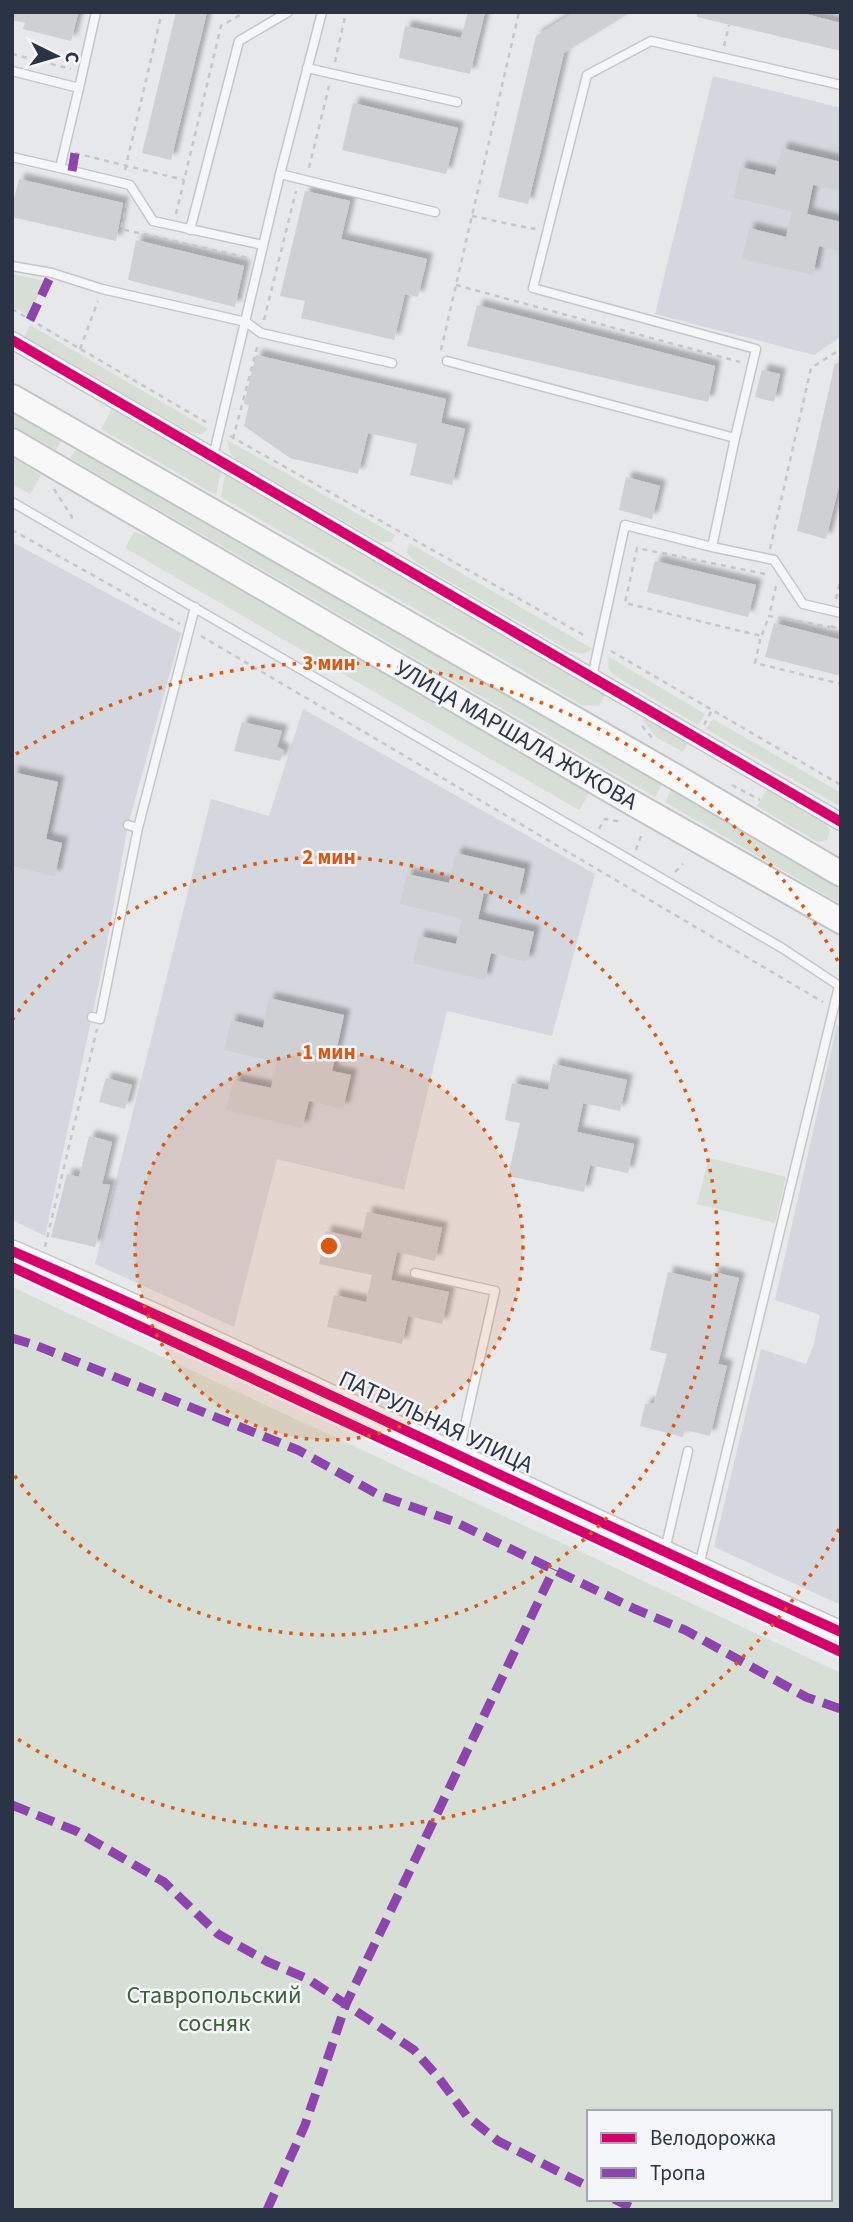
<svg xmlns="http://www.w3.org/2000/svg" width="853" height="2222" viewBox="0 0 853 2222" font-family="'Source Sans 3',sans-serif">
<defs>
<filter id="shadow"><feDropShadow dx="6" dy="-6" stdDeviation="2" flood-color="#0004"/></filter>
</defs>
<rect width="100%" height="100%" fill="#e6e8ea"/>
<path fill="#d4d7dd" d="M713,76L841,108V337L814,355L655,314Z
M12,542L181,633L128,825L103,964L45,1236L12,1220Z
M303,709L595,874L552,1036L447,1011L404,1190L277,1159L234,1327L95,1264L211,799L269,816Z
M837,1025L841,1027V1605L714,1547L761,1349L806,1364L813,1347L820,1315L775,1300Z"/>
<path fill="#d6ded6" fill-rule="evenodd" d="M12,274L45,281L29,316L12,306Z
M30,325L208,429L202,434L190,432L24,337Z
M12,408L63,438L56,450L12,425Z
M112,409L221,472L216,495L101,429Z
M227,440L395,535L391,542H381L372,537L237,460L230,453Z
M77,447L662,785L655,797L70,458Z
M12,458L41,475L30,494L12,484Z
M225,475L605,695L599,706L582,705L221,497Z
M134,532L150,537L590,792L579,810L125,548Z
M409,543L593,649L583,654L570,651L414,561L407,553Z
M609,657L705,714L698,725L612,674L608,667Z
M645,717L689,742L683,752L656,737L643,720Z
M713,719L841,793V807L706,729Z
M768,788L826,822L830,831L827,840L818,842L757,806Z
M671,790L841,889V904L665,802Z
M709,1158L786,1177L775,1223L697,1204Z
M12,1287L841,1673V2210H12ZM589,2112H830V2199H589Z"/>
<path fill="#ced0d3" filter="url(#shadow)" d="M12,12L78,14L71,41L23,29L25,23L12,20Z
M176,12H207L171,160L142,153Z
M468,12H485L470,74L399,58L405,26L461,38Z
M574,12H631L564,53L528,204L498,197L536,36Z
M697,12H797L841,23V51L697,17Z
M353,103L458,128L446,174L342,150Z
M782,148L841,162V191L813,185L807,214L841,222V251L819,246L813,275L742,259L749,228L786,237L792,211L734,198L740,167L775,175Z
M19,179L123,203L116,241L12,217V207Z
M305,191L350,201L341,239L427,259L418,297L405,294L394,340L301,318L305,301L280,296Z
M136,240L244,266L235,307L128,280Z
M477,305L715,366L708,402L467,346Z
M256,355L446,399L441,423L465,429L452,485L410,475L417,444L368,433L358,474L290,458L244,426L249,405L244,404Z
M835,363L841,364V477L826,539L797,531Z
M762,370L780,374L774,402L755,397Z
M626,477L660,486L652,519L619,510Z
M655,561L756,585L748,617L647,592Z
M774,623L841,640V676L765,657Z
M242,722L282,731L277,747L284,750L280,761L234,751Z
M12,772L58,782L46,839L62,843L55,876L12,866Z
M456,853L525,869L518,900L484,893L478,919L534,932L527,962L491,953L485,980L413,963L419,936L456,944L462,919L400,904L407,874L449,883Z
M269,998L344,1015L332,1071L351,1075L343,1109L309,1101L302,1128L226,1110L234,1080L271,1088L277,1062L224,1050L231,1020L263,1028Z
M553,1064L627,1080L620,1111L583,1103L577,1132L634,1144L628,1173L590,1165L584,1192L508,1176L520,1123L505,1120L512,1083L548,1090Z
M106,1078L132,1085L125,1109L99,1102Z
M89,1136L112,1142L102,1184L110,1185L95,1247L51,1237L67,1174L79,1177Z
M367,1212L442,1228L435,1261L397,1252L391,1280L449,1292L442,1324L408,1316L402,1344L327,1327L334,1295L366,1302L372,1275L319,1264L326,1231L361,1239Z
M668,1272L711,1282L713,1272L739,1278L718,1364L727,1366L710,1436L685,1430L683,1437L640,1426L645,1404L654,1403L667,1354L650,1350Z"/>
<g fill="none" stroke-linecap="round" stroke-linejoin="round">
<defs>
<path id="lane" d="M307,68L457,102
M12,71L79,88L60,168L12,157
M79,88L96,12
M60,168L130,185L153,221L263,245
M280,174L435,212
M190,230L239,41L288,12
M12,266L52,273L102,289L246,322L261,333L392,363
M447,361L735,438L756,349L533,288L587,75L651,41L841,85
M213,457L280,174L322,12
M12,502L782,948L841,987
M712,547L774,560L803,604L841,613
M592,677L625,525L712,547L735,438
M128,825L138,828L195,607
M92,1017L100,1019L138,828
M415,1273L495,1291L459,1452
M665,1550L688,1451
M699,1566L839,986"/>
<path id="street" d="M12,340L841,822"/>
<path id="secondary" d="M12,1251C291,1372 563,1508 841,1632"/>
<path id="primary" d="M12,397L674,776L841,874
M12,441L636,805L841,921"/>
</defs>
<use href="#lane" stroke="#c4c6c8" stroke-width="11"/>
<use href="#street" stroke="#c4c6c8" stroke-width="19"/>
<use href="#secondary" stroke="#c4c6c8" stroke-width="24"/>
<use href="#primary" stroke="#c2c5c8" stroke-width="28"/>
<path stroke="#c5c6ca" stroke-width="2.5" stroke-dasharray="5 5" stroke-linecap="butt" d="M724,46L729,25
M12,54L71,69
M335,62L346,12
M75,153L184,180
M309,168L329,86
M125,170L162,12
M127,203L121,229L249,258
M176,214L221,26L245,12
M472,216L534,229L535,226
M456,285L740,362
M12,309L209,424
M264,320L296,191
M80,349L98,301
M441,350L519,12
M230,436L587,637
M233,439L258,344
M54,489L72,517L69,522
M12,530L180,624
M770,549L811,368L841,349
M765,574L637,548L625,603L761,636L755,663L841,684
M776,586L769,616L830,627
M836,599L841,578
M831,626L841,630
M762,635L769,616
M201,636L823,1002
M611,651L841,785
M704,725L712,710
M642,726L654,740
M732,785L760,800
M599,829L605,819L622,822
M636,850L642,833
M675,872L683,864
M45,1247L97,1029"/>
<use href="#lane" stroke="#f5f6f7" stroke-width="8"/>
<use href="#street" stroke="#f5f6f7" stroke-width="16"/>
<use href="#secondary" stroke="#f8f8f8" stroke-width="21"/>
<use href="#primary" stroke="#f8f8f8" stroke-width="24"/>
<path stroke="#8e44ad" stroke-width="9" stroke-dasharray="18 9" stroke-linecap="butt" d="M72,171L75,153
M30,320L52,273
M12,1338L35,1345L298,1450L379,1495L455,1522L635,1609L685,1630L806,1697L841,1709
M12,1805L76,1831L164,1882L218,1934L268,1962L308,1979L414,2050L438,2077L467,2116L498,2141L589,2187
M614,2199L636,2210
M267,2210L305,2125L346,2004L554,1569"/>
<defs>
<path id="cycleway" d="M12,340L841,822
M12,1251C291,1372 563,1508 841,1632
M12,1267L841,1652"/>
</defs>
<use href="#cycleway" stroke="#f4f6f9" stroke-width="15"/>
<use href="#cycleway" stroke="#d6006c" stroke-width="10"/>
</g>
<circle cx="329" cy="1246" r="194" fill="#df570f" fill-opacity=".12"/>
<g fill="none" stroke="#df570f" stroke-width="3.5" stroke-dasharray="3.5 7">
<circle cx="329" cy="1246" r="194"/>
<path d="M12 1020A389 389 0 1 1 12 1472"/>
<path d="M839 1529A583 583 0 0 1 16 1738M16 754A583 583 0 0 1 839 963"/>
</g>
<g text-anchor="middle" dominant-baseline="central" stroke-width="5" stroke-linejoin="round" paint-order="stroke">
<g font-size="24" fill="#2b3445" stroke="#f4f6f9">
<text transform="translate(516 735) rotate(30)">УЛИЦА МАРШАЛА ЖУКОВА</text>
<text transform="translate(436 1422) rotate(25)">ПАТРУЛЬНАЯ УЛИЦА</text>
</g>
<g font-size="24" fill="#3f6138" stroke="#f4f6f9">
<text x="214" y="1995">Ставропольский<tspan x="214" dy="28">сосняк</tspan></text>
</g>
</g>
<circle cx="329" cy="1246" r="10" fill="#df570f" stroke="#f4f6f9" stroke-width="3.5"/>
<g font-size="21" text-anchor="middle" font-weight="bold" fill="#df570f" stroke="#f4f6f9" stroke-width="5" stroke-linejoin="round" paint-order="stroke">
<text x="329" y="670">3 мин</text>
<text x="329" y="864">2 мин</text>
<text x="329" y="1059">1 мин</text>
</g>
<rect width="853" height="2222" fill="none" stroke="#2b3445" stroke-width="28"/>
<rect x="587" y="2110" width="245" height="91" fill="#f4f6f9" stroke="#a4a8b1" stroke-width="2"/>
<rect x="601" y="2133" width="35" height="10" fill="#d6006c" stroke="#a4a8b1" stroke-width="2"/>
<text x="650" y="2145" font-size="21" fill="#2b3445">Велодорожка</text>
<rect x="601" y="2168" width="35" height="10" fill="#8e44ad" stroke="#a4a8b1" stroke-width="2"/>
<text x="650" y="2180" font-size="21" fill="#2b3445">Тропа</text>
<g transform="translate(56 56) rotate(95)" stroke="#f4f6f9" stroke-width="5" paint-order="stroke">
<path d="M0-5L12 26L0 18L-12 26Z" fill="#2b3445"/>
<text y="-10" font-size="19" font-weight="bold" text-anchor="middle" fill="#2b3445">С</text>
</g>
</svg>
